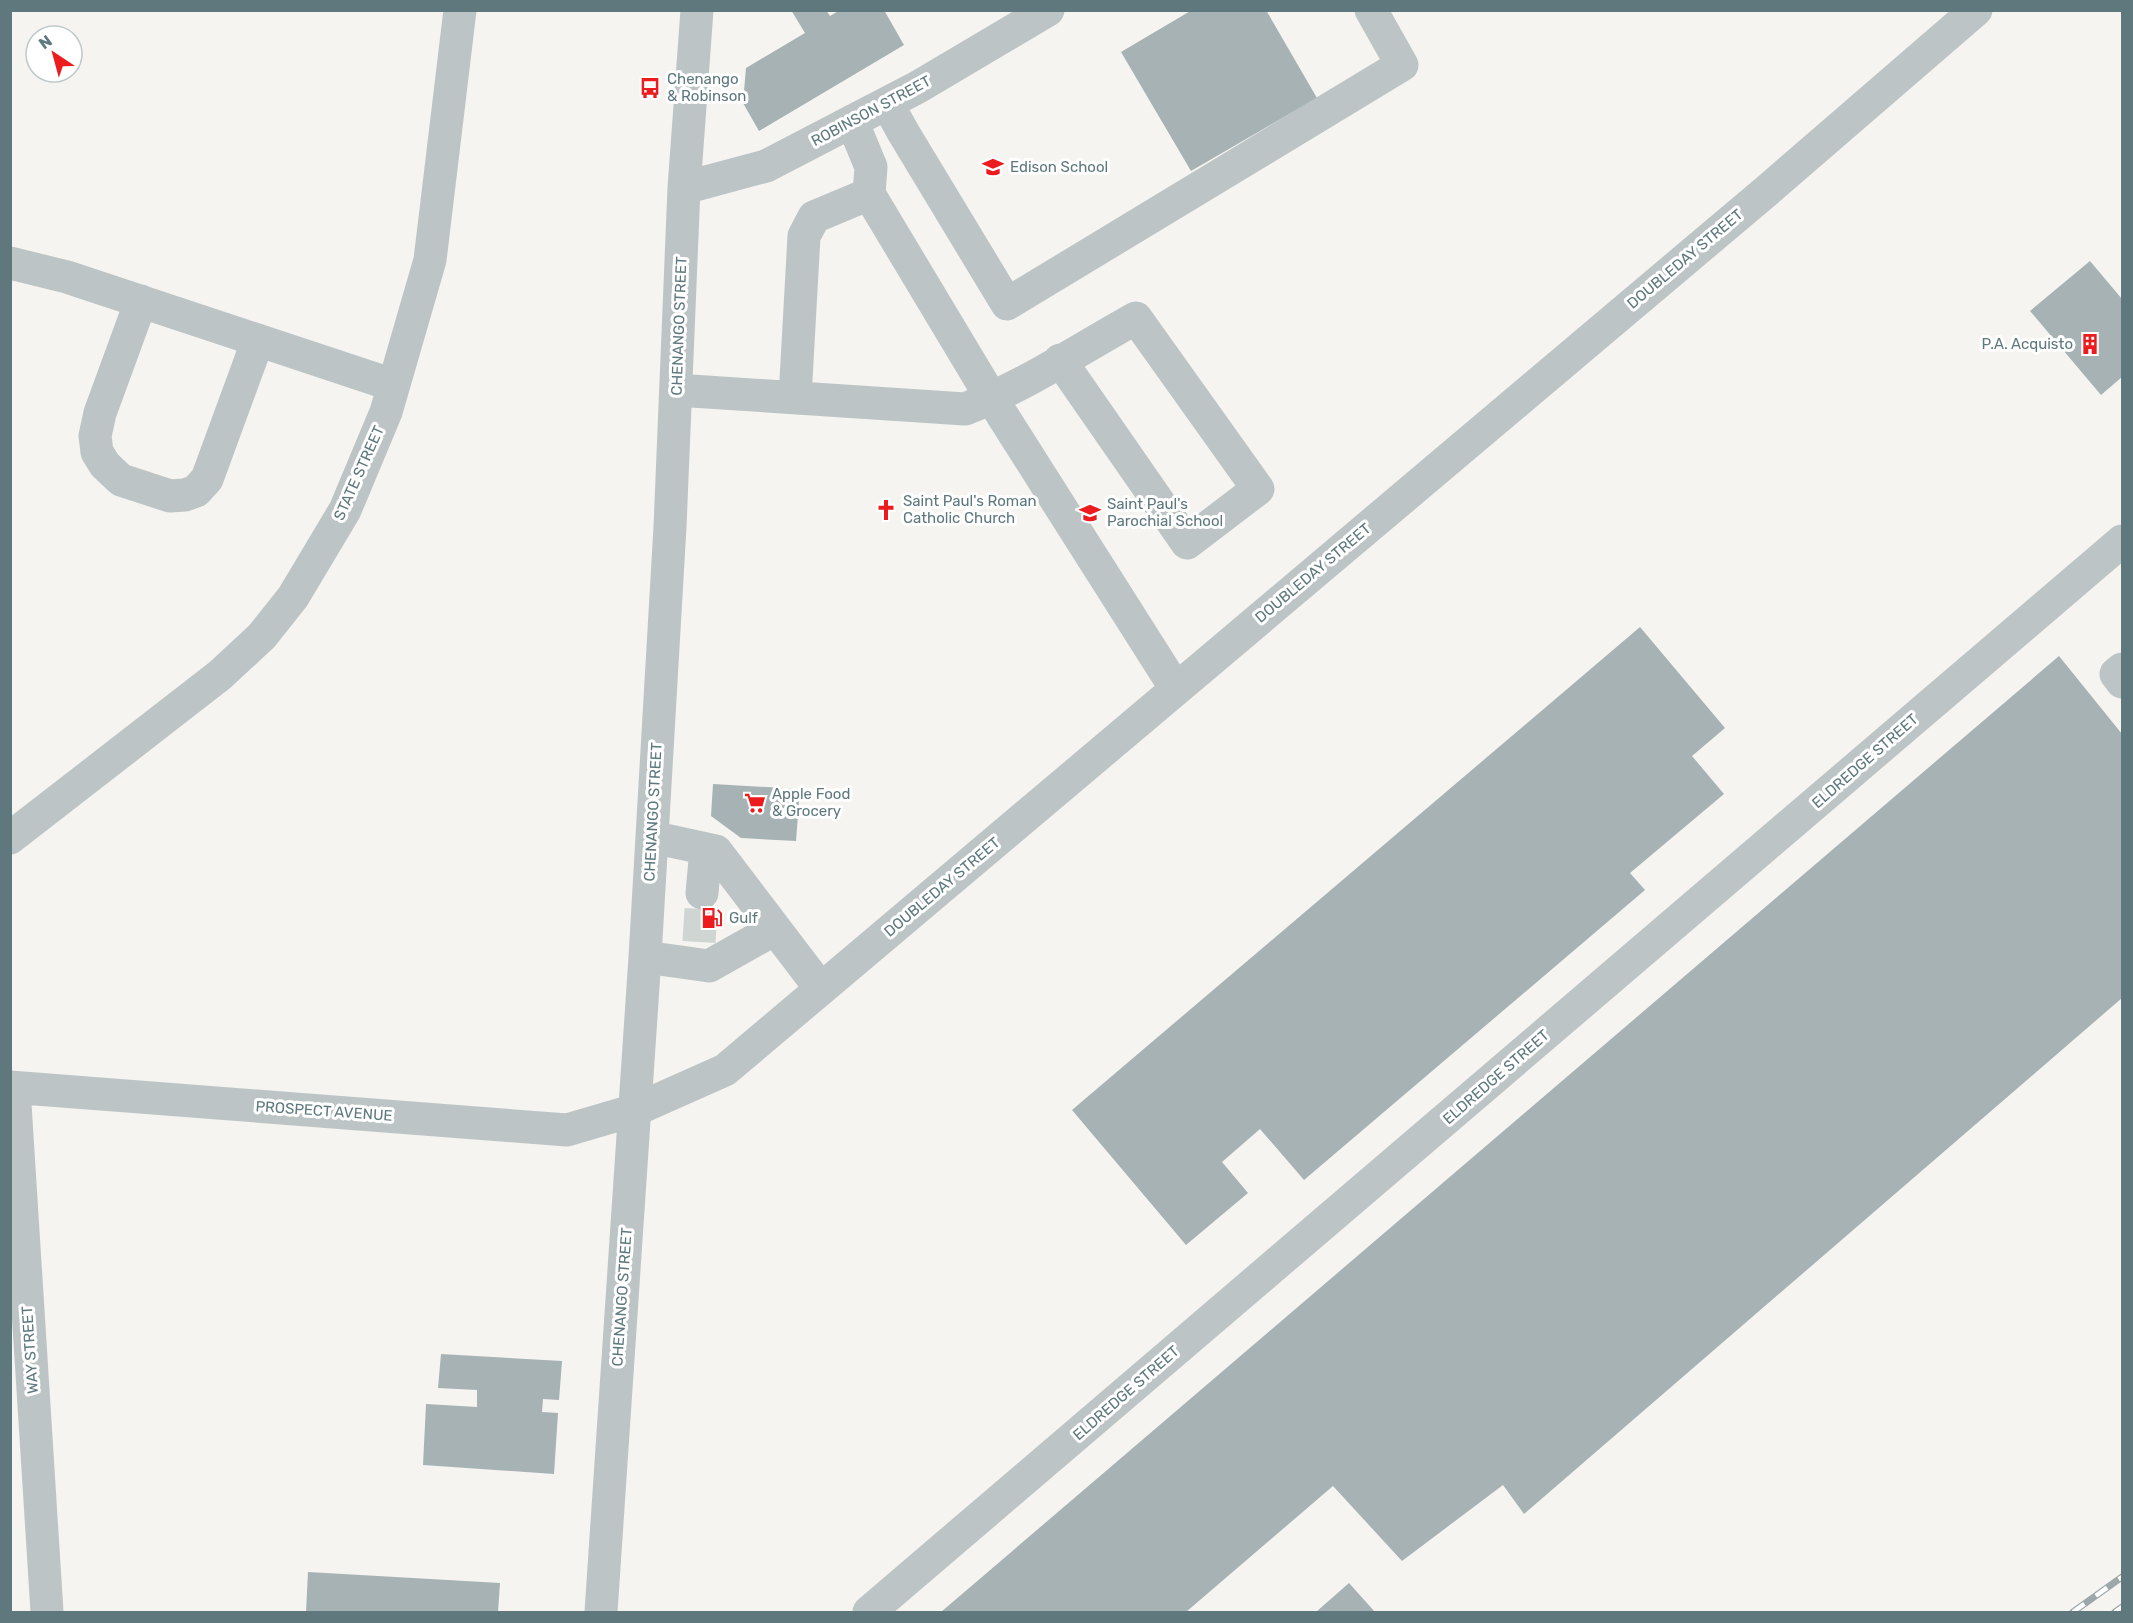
<svg xmlns="http://www.w3.org/2000/svg" width="2133" height="1623" viewBox="0 0 2133 1623" font-family="Rubik,sans-serif">
<rect width="100%" height="100%" fill="#f5f4f0"/>
<path fill="#a6b2b4" d="M791,10H826L830,16L840,10H884L904,45L759,131L743,103L746,68L805,33Z
M1192,10H1266L1317,98L1191,171L1121,52Z
M2090,261L2122,299V377L2101,395L2030,311Z
M1640,627L1725,728L1692,756L1724,794L1630,873L1645,890L1304,1180L1260,1129L1222,1162L1248,1193L1186,1245L1072,1110Z
M2059,656L2122,734V998L1524,1514L1503,1485L1402,1561L1333,1486L1186,1612H941Z
M713,784L800,789L796,841L741,838L711,816Z
M441,1354L562,1361L559,1400L543,1399L542,1412L558,1413L554,1474L423,1465L426,1404L477,1407V1390L438,1388Z
M308,1572L500,1583L498,1612H306Z
M1349,1583L1375,1612H1316Z"/>
<g fill="none" stroke-linecap="round" stroke-linejoin="round">
<path stroke="#cfd5d3" stroke-width="33" stroke-dasharray="33 16" stroke-linecap="butt" d="M699,942L702,893"/>
<path stroke="#bdc4c6" stroke-width="33" d="M887,103L903,132L1007,304L1402,65L1371,10
M852,121L871,167L869,194L992,399L1176,689
M684,188L766,166L918,87L1048,10
M10,263L67,277L393,385
M141,301L100,413L95,436L97,452L105,465L121,480L170,496L185,495L196,491L207,479L258,340
M676,390L965,409C1025,386 1080,349 1136,318L1258,489L1187,543L1060,360
M795,398L804,236L814,217L869,194
M2122,669L2116,674L2122,682
M652,837L716,851L821,989
M10,838L220,675L262,636L293,597L345,510L386,412L430,260L460,10
M702,893L706,849
M645,957L709,966L775,929
M10,1087L567,1130L635,1110L725,1070L1770,188L1976,10
M14,1088L47,1612
M601,1612L645,957L670,527L684,188L697,10
M869,1612L2122,541"/>
<defs>
<path id="rail" d="M2073,1612L2122,1577
M2115,1612L2122,1607"/>
</defs>
<use href="#rail" stroke="#9ca7aa" stroke-width="7"/>
<use href="#rail" stroke="#fff" stroke-width="4.5" stroke-dasharray="14" stroke-linecap="butt"/>
</g>
<defs>
<symbol id="bus-bare" viewBox="-9 -9 18 18"><path d="M-5-6H5V4H4V6H2V4H-2V6H-4V4H-5ZM-3.5-4V0h7V-4ZM-3.5 1.2v1.5H-2V1.2ZM2 1.2v1.5H3.5V1.2Z" fill="#eb1b1e" stroke="#fff" stroke-width="2.5" paint-order="stroke"/></symbol>
<symbol id="school-bare" viewBox="-9 -9 18 18"><path d="M0-5L7-2L0 1L-7-2ZM-4 1L0 2.5L4 1V4Q0 6-4 4Z" fill="#eb1b1e" stroke="#fff" stroke-width="2.5" paint-order="stroke"/></symbol>
<symbol id="building-bare" viewBox="-9 -9 18 18"><path d="M-4-6H4V6H1V3H-1V6H-4ZM-2.5-4.3h1.7v1.8h-1.7ZM.8-4.3h1.7v1.8H.8ZM-2.5-1h1.7V.8h-1.7ZM.8-1h1.7V.8H.8Z" fill="#eb1b1e" stroke="#fff" stroke-width="2.5" paint-order="stroke"/></symbol>
<symbol id="church-bare" viewBox="-9 -9 18 18"><path d="M-1.2-6h2.4v3.5h3.3v2.4h-3.3V6h-2.4V-.1h-3.3v-2.4h3.3Z" fill="#eb1b1e" stroke="#fff" stroke-width="2.5" paint-order="stroke"/></symbol>
<symbol id="supermarket-bare" viewBox="-9 -9 18 18"><path d="M-6-5.5h2.5l.6 2H6L4.5 2H-2.5L-4.4-4H-6ZM-1.5 3.2a1.3 1.3 0 1 0 .1 0ZM3 3.2a1.3 1.3 0 1 0 .1 0Z" fill="#eb1b1e" stroke="#fff" stroke-width="2.5" paint-order="stroke"/></symbol>
<symbol id="fuel-bare" viewBox="-9 -9 18 18"><path d="M-5.5-6h7V0h2V4h1.3V-2.5L3-4.5l.8-.8L6-3V5H2.5V1h-1V6h-7ZM-4.2-4.7v3.2H.2V-4.7Z" fill="#eb1b1e" stroke="#fff" stroke-width="2.5" paint-order="stroke"/></symbol>
</defs>
<g fill-rule="evenodd">
<use href="#bus-bare" x="635" y="73" width="30" height="30"/>
<use href="#school-bare" x="978" y="152" width="30" height="30"/>
<use href="#building-bare" x="2075" y="329" width="30" height="30"/>
<use href="#church-bare" x="871" y="495" width="30" height="30"/>
<use href="#school-bare" x="1075" y="498" width="30" height="30"/>
<use href="#supermarket-bare" x="740" y="788" width="30" height="30"/>
<use href="#fuel-bare" x="697" y="903" width="30" height="30"/>
</g>
<g text-anchor="middle" dominant-baseline="central" stroke-width="6" stroke-linejoin="round" paint-order="stroke">
<g font-size="15" fill="#5e787d" stroke="#fff" text-anchor="start">
<text x="667" y="79">Chenango<tspan x="667" dy="17">&amp; Robinson</tspan></text>
<text x="1010" y="167">Edison School</text>
<text x="2073" y="344" text-anchor="end">P.A. Acquisto</text>
<text x="903" y="501">Saint Paul's Roman<tspan x="903" dy="17">Catholic Church</tspan></text>
<text x="1107" y="504">Saint Paul's<tspan x="1107" dy="17">Parochial School</tspan></text>
<text x="772" y="794">Apple Food<tspan x="772" dy="17">&amp; Grocery</tspan></text>
<text x="729" y="918">Gulf</text>
</g>
<g font-size="15" fill="#5e787d" stroke="#fff">
<text transform="translate(871 111) rotate(-28)">ROBINSON STREET</text>
<text transform="translate(1685 259) rotate(-40)">DOUBLEDAY STREET</text>
<text transform="translate(679 326) rotate(-88)">CHENANGO STREET</text>
<text transform="translate(359 473) rotate(-66)">STATE STREET</text>
<text transform="translate(1313 573) rotate(-40)">DOUBLEDAY STREET</text>
<text transform="translate(1865 761) rotate(-41)">ELDREDGE STREET</text>
<text transform="translate(653 812) rotate(-87)">CHENANGO STREET</text>
<text transform="translate(942 887) rotate(-40)">DOUBLEDAY STREET</text>
<text transform="translate(1496 1077) rotate(-41)">ELDREDGE STREET</text>
<text transform="translate(324 1111) rotate(4)">PROSPECT AVENUE</text>
<text transform="translate(622 1297) rotate(-86)">CHENANGO STREET</text>
<text transform="translate(30 1350) rotate(-94)">WAY STREET</text>
<text transform="translate(1126 1393) rotate(-41)">ELDREDGE STREET</text>
</g>
</g>
<rect width="2133" height="1623" fill="none" stroke="#5e787d" stroke-width="24"/>
<g transform="translate(54 54) rotate(324)"><circle r="28" fill="#ffffff" stroke="#bfc9cb" stroke-width="1.5"/>
<path d="M0-4.5L10 22L0 15L-10 22Z" fill="#eb1b1e"/>
<text y="-9" font-size="16" font-weight="bold" text-anchor="middle" fill="#5e787d">N</text>
</g>
</svg>
